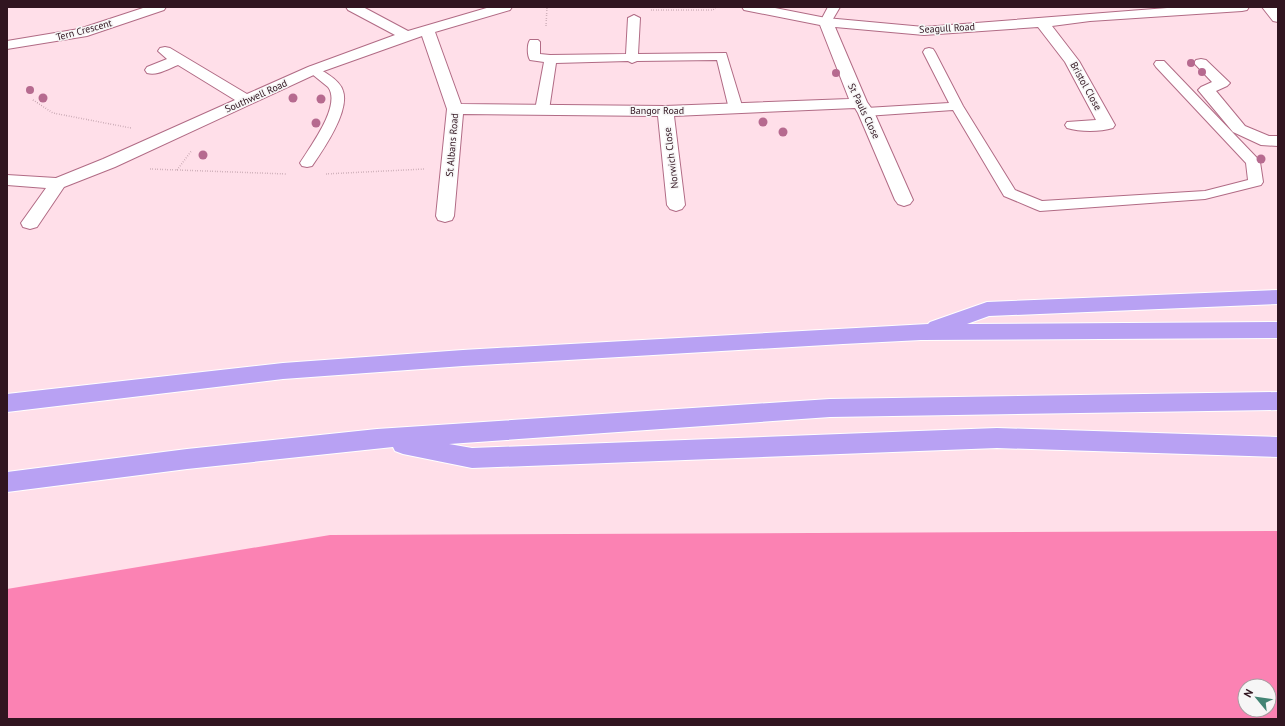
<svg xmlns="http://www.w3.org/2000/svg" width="1285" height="726" viewBox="0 0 1285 726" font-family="'PT Sans',sans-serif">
<rect width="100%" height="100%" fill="#ffdfe9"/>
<path fill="#fb82b3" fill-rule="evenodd" d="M1278,531V719H7V589L330,535ZM1245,686H1269V710H1245Z"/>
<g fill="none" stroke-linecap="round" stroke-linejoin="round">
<defs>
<path id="service" d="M828,7H840L830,24H822L820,22Z
M634,15L640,18L638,54L726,53L743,109L741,112H731L729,109L717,60L637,61L632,63L628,61L556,63L549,110L547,113H537L535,110L544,62L530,60C527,55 527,44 530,40H538L540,42V54L550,55L626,54L628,18Z
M929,48L933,49L935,52L963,106L1015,190L1042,201L1205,191L1248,180L1246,163L1156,67L1154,64L1156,61H1164L1258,159L1260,162L1263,182L1261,185L1205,199L1040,211L1035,209L1004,196L953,110L866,116L861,115L859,112L861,109L866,108L949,103L923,52L925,49Z
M313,66C319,68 324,72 329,75C335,79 341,84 343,91C350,111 323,150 312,166L307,167L302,166L300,163C310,147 342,105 328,87L307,70L309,67Z"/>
<path id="minor" d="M146,7H166L164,10L87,36L7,49V41L79,29Z
M346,7H363L408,31L490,7H512L510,10L435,32L461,104L665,106L849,99L820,25L749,11L744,10L742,7H770L826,18L924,27L1180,7H1249L1247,10L1242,11L1090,21L1052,26L1079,61L1115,125L1113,128C1100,132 1080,132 1067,128L1065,125L1067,122L1096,120L1065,62L1038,27L924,35L835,27L867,102L874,112L913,200L910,204L904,206L898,204L895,200L858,113L855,108L674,116L685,205L682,209L676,211L670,209L667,205L658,116L463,114L454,216L452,220L445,222L438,220L436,216L447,109L422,36L318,73L115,167L64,187L37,227L30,229L23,227L21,223L46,188L7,185V175L56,178L103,159L235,100L178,65C168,69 157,76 147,73L145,70L147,67L167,59L158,51L160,48L165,47L170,48L247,94L308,67L395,35L348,10Z
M1262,7H1276L1278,9V22L1273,21Z
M1201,59L1206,60L1230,83L1227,86L1216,91L1245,126L1269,136H1278V146L1261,145L1233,132L1198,90L1201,87L1212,82L1194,63L1196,60Z"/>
<path id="motorway" d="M1278,290V304L989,316L967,324L1278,322V338L921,340L843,344L463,366L283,379L7,412V394L283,363L463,350L928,324L930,322L987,302Z
M1278,392V410L830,417L449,444L472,448L997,428L1278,437V457L997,448L472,468L403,454L395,451L393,447L187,469L7,492V472L187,449L377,429L830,399Z"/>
</defs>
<use href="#service" stroke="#b16b85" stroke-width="2"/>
<use href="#minor" stroke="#b16b85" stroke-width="2"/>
<use href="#motorway" stroke="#fff" stroke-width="2"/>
<path stroke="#a48590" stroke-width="1.5" stroke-dasharray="0.5 2" stroke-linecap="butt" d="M651,10H713L716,7
M546,26L547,7
M33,100L53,113L131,128
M150,169L287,174
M177,170L192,150
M326,174L425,169"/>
<use href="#service" fill="#fff" fill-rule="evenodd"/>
<use href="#minor" fill="#fff" fill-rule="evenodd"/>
<use href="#motorway" fill="#b8a1f3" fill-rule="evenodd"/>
</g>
<g fill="#b66a8f">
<circle cx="1191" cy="63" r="4"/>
<circle cx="1202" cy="72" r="4"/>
<circle cx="836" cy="73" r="4"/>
<circle cx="30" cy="90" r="4"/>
<circle cx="43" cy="98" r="4.5"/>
<circle cx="293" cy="98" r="4.5"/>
<circle cx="321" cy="99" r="4.5"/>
<circle cx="763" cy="122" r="4.5"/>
<circle cx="316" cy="123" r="4.5"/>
<circle cx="783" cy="132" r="4.5"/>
<circle cx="203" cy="155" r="4.5"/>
<circle cx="1261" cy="159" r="4.5"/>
</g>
<g text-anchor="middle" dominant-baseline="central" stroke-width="3" stroke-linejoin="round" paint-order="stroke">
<g font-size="10" fill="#311520" stroke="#f6f6f6">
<text transform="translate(947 28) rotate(-3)">Seagull Road</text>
<text transform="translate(84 30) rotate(-15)">Tern Crescent</text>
<text transform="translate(1086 86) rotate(61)">Bristol Close</text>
<text transform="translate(256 96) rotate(-24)">Southwell Road</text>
<text x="657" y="110">Bangor Road</text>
<text transform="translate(864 111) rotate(64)">St Pauls Close</text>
<text transform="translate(452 145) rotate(-85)">St Albans Road</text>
<text transform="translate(671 158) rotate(-97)">Norwich Close</text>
</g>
</g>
<rect width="1285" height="726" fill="none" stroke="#311520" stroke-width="16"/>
<g transform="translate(1257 698) rotate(299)"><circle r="19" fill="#f6f6f6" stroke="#a79ca0"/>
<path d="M0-3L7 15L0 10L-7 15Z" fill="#428474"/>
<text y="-6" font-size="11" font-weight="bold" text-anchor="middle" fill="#311520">N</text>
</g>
</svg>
